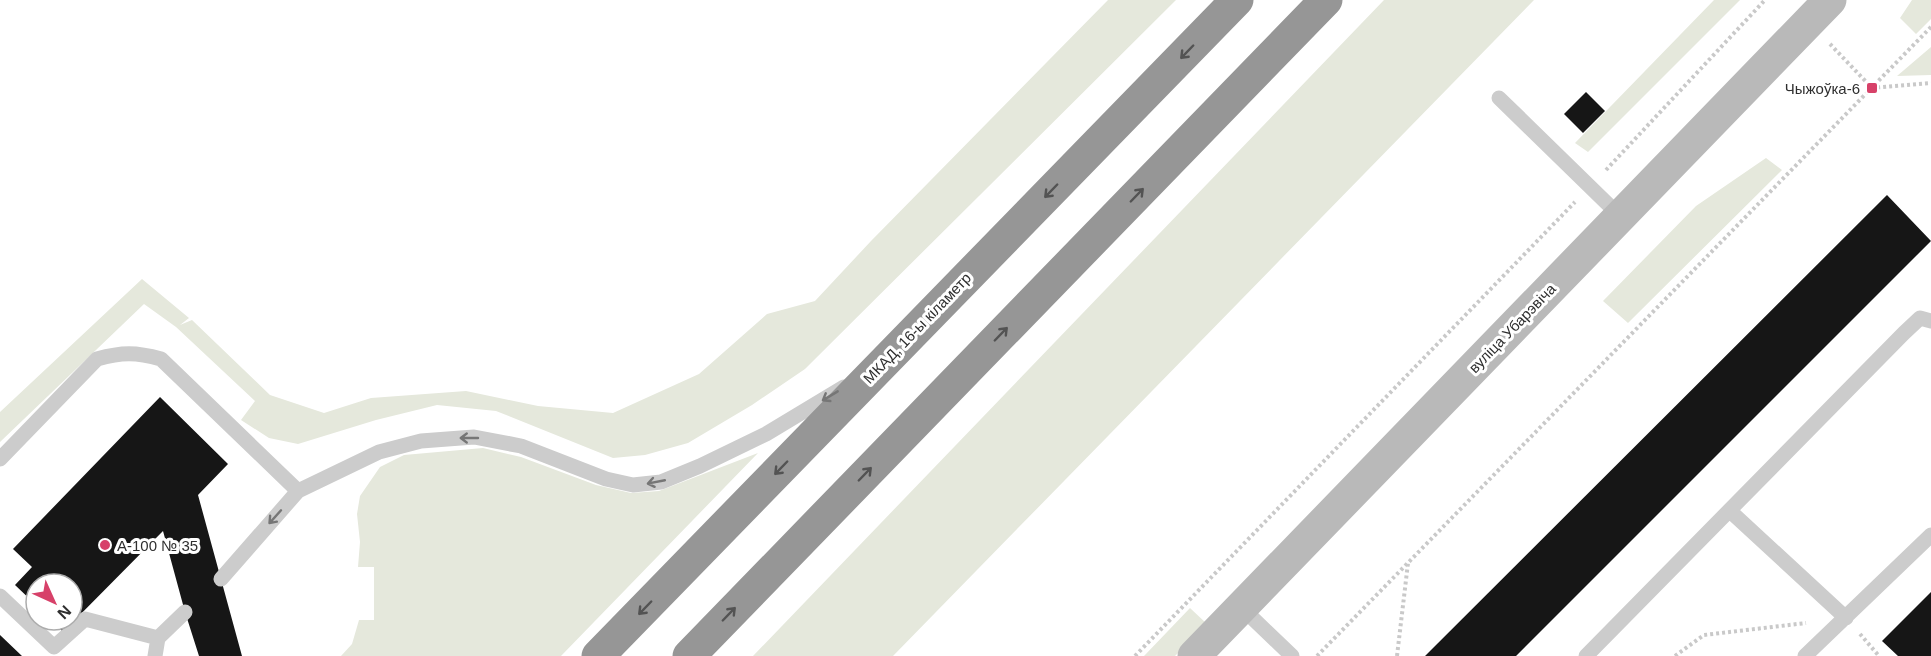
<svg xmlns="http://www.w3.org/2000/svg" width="1931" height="656" viewBox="0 0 1931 656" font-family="Helvetica,sans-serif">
<rect width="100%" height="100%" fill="#fff"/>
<path fill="#e5e8dc" d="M1108,0H1176L805,369L752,405L688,443L645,455L613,458L496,411L437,405L376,420L298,444L269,438L241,420L255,401L176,327L144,304L0,442V412L142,279L189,318L180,325L192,320L270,395L324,413L371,398L466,391L538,406L613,413L699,374L767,314L815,301L871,241Z
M1384,0H1534L893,656H753Z
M1714,0H1740L1588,152L1575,143Z
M1912,0H1931V19L1916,34L1900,18Z
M1931,47V75L1897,76Z
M1766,158L1782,170L1628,323L1603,301L1696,206Z
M483,448L521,457L596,485L631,493L659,491L758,453L561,656H341L352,644L359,620H374V567H358L360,542L357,514L360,496L380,467L404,455Z
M1190,608L1207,624L1175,656H1144Z"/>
<path fill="#161616" d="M1586,92L1605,111L1583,133L1564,114Z
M1887,195L1931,241L1516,656H1425Z
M160,397L228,464L198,495L242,656H199L185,612L163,531L63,632L51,620H72V584H36V605L15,585L32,567L13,549Z
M1931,592V656H1898L1882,641Z
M0,635L22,656H0Z"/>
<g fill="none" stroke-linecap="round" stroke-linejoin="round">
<path stroke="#c9c9c9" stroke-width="4" stroke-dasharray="3 3" stroke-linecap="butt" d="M1830,44L1872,88L1931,83
M1606,170L1765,0
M1860,634L1879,656
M1135,656L1575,202
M1317,656L1931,27
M1397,656L1408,563
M1675,656L1704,635L1806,623"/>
<path stroke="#ccc" stroke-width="15" d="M1499,98L1620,216
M0,459L97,359C122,352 136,352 161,359L298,491
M1730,511L1846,618
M221,579L298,491L379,452L421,441L474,437L521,446L606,479L633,485L661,482L700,466L766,434L844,387
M0,596L54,647L85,619L158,638
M1241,607L1292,656
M155,656L158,638L185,612
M1586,656L1904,333L1920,318L1931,321
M1805,656L1931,535"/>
<path stroke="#b9b9b9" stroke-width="33" d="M1194,656L1830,0"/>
<path stroke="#969696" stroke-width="33" d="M598,656L1237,0
M689,656L1326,0"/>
</g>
<defs><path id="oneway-shaft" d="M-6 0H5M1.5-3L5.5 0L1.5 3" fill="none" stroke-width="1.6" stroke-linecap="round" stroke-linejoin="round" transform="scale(1.5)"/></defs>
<g stroke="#535353">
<use href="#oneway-shaft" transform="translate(1187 52) rotate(134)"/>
<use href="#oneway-shaft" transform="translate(1051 191) rotate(134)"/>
<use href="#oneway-shaft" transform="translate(1137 195) rotate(-46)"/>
<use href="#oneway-shaft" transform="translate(1001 334) rotate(-46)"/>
<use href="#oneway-shaft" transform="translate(781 468) rotate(134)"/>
<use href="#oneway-shaft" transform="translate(865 474) rotate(-46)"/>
<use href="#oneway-shaft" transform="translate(645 608) rotate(134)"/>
<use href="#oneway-shaft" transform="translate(729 614) rotate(-46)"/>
</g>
<g stroke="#767676">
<use href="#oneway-shaft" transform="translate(830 396) rotate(149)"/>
<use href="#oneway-shaft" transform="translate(469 438) rotate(180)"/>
<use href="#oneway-shaft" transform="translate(656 482) rotate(169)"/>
<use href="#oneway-shaft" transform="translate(275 517) rotate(132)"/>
</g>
<g fill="#d74169" stroke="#fff" stroke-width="2">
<rect x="1866" y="82" width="12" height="12" rx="3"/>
<circle cx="105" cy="545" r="6"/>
</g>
<g text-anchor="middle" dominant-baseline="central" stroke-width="6" stroke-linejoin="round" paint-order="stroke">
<g font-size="15" fill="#2f2f2f" stroke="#fff" text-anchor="end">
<text x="1860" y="88">Чыжоўка-6</text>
<text x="117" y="545" text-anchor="start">А-100 № 35</text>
</g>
<g font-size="15" fill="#2f2f2f" stroke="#fff">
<text transform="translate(917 328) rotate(-46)">МКАД, 16-ы кіламетр</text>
<text transform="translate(1512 328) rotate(-46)">вуліца Убарэвіча</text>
</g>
</g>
<g transform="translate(54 602) rotate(135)"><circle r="28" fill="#ffffff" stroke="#acacac" stroke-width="1.5"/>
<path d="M0-4.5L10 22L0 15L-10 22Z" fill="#d74169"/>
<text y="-9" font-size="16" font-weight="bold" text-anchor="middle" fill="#2f2f2f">N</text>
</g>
</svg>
